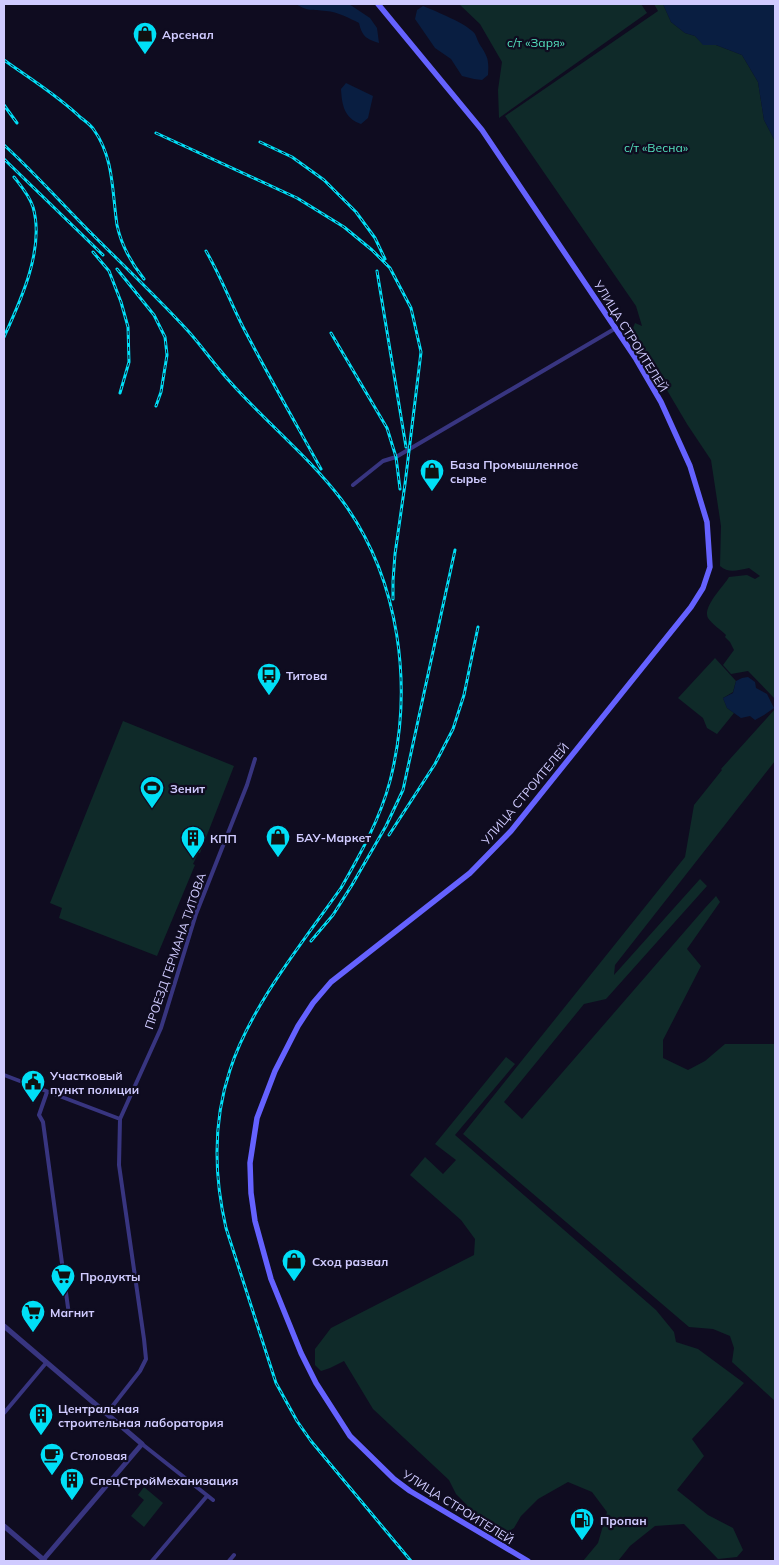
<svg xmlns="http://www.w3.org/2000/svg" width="779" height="1565" viewBox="0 0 779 1565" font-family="Mulish,sans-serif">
<rect width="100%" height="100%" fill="#0f0c20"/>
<path fill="#0f2a29" d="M459,4H641L647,13L499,118L498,90L502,62L480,24Z
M654,4H663L671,22L685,33L695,36L703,44L716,45L742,55L758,82L764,120L775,141V699L748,671L731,674L723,665L734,650L730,642L725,637L726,635C721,630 712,624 708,618C702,607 724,586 729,577L747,575L755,579L760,576L749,568C738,570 729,574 720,566L721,526L711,460L687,424L632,331L635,323L642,326L636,306L505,116L658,11Z
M715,658L736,681L733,692L723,698L727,708L734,713L717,734L707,728L703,718L678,698Z
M775,709V761L615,965L614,975L700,879L707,886L606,999L584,1004L504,1102L522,1119L705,908L716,896L720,902L687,949L701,966L663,1040V1058L688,1070L705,1061L725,1044H774L775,1043V1401L732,1362L734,1348L730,1336L713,1329L689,1327L463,1134L685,857L694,805L722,770L721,769Z
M123,721L234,766L200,853H198L194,862L193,864L195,865L157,956L59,918L62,908L50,903Z
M506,1057L515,1064L455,1135L656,1310L674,1332L676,1342L698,1349L744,1383L692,1439L704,1456L677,1490L708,1515L733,1528L743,1550L737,1557L718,1559L684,1524L655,1526L630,1546L618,1561H583L598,1543L607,1512L592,1492L568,1482L538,1499L521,1516L514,1528L501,1536L484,1530L472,1518L467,1505L456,1494L449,1480L373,1409L344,1361L330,1368L321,1371L315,1365V1349L331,1328L474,1255L475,1239L461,1220L410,1175L425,1157L443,1174L456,1160L435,1144Z
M144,1487L163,1503L144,1527L131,1516L144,1500L138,1495Z"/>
<path fill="#091e41" d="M296,4H349L370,18L377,28L379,43C366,39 362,36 359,23C349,18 338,12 326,11C311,9 309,12 296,4Z
M663,4H775V141L764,120L758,82L742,55L716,45H703L695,36L685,33L671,22Z
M423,6C435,11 468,24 475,34C477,38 478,42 480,45C488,57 489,60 488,75L482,80L474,79L462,76L451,59L435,48L415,19L417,10Z
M346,83L373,96L368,118L361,124C344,118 342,105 341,89Z
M748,677L755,682L756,688L767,694L774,708L764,715L755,720L750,716L741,718L727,708L723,698L733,693L736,681L742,678Z"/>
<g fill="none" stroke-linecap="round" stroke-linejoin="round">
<path stroke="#383580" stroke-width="4" d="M353,485L383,461L396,457L616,328
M4,1075L120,1119
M47,1092L39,1115L43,1122L69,1315
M4,1413L46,1363
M107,1413L140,1371L146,1359L144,1339L119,1165L120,1119L161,1028L196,914L247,785L255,759
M142,1444L213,1500
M152,1561L207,1496
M229,1561L234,1555"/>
<path stroke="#383580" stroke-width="5" d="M4,1326L142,1444L43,1560
M4,1526L45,1561"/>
<path stroke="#6562ff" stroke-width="5.5" d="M378,4L482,130L636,359L661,402L690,466L707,522L710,567L703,588L691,607L511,831L470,873L331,982L313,1003L298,1026L275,1071L257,1118L250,1163L251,1193L255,1221L271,1279L301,1353L316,1383L350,1436L394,1479L410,1491L528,1561"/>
<defs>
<path id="rail" d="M4,60C29,78 57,95 80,117C85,121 91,125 94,130C114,158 112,192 117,225C121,244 132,264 144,279
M4,105L17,123
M156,133L297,198L344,227L372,250L390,268L411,308L421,352L405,484L395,554L393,581V599
M260,142L292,157L324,180L356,212L375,238L385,259
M4,145C35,173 63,205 93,235C125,267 158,298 189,332C204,349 217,368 232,384C267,423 309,457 341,499C400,578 414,687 390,781C380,819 361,853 341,888C303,942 250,1007 230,1070C213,1121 214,1176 226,1228L276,1383L297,1421L311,1441L411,1561
M4,159L103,255
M206,251C220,275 230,301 243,327C268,375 295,422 321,469
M93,252L109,271L121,302L128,327L129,362L120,393
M117,269L154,315L165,337L167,355L161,392L156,406
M377,271L406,447
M331,333L387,428L396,457L400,489
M4,337C21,300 45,248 33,207C29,195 21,186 14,177
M389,835L435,764L453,729L464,695L478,627
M311,941L333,915L352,885L386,826L403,790L455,550"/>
</defs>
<use href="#rail" stroke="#00dff6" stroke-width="3"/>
<use href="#rail" stroke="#0f0c20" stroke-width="1" stroke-dasharray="4" stroke-linecap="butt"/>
</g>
<defs>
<symbol id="shop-pin" viewBox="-11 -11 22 30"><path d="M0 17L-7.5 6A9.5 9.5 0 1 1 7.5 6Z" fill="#00dff6" stroke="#0f0c20"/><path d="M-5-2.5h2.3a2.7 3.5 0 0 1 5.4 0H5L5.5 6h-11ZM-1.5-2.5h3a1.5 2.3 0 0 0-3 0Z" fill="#111"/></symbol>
<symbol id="bus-pin" viewBox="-11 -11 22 30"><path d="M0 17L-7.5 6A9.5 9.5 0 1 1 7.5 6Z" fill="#00dff6" stroke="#0f0c20"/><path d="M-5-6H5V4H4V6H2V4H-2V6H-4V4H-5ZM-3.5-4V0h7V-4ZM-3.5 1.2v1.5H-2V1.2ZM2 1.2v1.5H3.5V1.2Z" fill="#111"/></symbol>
<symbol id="stadium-pin" viewBox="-11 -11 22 30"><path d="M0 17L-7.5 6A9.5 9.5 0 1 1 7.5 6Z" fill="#00dff6" stroke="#0f0c20"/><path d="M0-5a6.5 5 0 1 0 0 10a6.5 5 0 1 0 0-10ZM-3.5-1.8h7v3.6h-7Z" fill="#111"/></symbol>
<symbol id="building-pin" viewBox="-11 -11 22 30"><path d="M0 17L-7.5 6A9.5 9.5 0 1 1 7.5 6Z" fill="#00dff6" stroke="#0f0c20"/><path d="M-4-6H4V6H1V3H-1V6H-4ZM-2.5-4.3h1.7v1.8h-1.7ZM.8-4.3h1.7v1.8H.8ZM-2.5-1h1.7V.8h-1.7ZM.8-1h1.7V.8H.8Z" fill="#111"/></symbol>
<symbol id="civic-pin" viewBox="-11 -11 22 30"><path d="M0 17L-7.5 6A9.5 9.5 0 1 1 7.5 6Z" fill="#00dff6" stroke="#0f0c20"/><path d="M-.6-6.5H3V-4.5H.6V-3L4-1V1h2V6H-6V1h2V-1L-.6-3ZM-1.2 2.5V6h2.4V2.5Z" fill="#111"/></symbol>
<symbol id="supermarket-pin" viewBox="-11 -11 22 30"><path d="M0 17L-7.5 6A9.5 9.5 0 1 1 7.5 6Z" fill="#00dff6" stroke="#0f0c20"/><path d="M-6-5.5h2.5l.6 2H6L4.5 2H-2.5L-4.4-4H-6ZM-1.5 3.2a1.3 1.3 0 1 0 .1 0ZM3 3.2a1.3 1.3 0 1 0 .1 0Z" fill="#111"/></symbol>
<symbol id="cafe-pin" viewBox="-11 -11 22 30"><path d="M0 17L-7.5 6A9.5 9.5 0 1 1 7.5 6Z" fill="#00dff6" stroke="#0f0c20"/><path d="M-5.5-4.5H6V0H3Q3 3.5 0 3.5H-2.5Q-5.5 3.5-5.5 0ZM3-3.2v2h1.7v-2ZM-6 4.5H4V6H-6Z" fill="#111"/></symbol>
<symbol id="fuel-pin" viewBox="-11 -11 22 30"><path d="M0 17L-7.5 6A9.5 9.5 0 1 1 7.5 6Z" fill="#00dff6" stroke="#0f0c20"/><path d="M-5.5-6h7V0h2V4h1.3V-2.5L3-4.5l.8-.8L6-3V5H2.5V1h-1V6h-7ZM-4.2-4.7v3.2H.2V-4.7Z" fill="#111"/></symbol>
</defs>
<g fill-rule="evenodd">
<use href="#shop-pin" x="131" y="20" width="28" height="38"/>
<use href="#shop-pin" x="418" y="457" width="28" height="38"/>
<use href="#bus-pin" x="255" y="661" width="28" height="38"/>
<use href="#stadium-pin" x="138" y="774" width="28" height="38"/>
<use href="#shop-pin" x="264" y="823" width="28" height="38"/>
<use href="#building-pin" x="179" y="824" width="28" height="38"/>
<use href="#civic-pin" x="19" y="1068" width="28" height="38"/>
<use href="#shop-pin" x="280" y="1247" width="28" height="38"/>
<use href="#supermarket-pin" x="49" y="1262" width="28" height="38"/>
<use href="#supermarket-pin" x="19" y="1298" width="28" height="38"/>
<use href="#building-pin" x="27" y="1401" width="28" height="38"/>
<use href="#cafe-pin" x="38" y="1441" width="28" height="38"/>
<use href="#building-pin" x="58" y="1466" width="28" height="38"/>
<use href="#fuel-pin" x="568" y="1506" width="28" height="38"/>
</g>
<g text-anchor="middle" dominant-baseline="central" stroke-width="4.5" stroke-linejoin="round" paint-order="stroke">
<g font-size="12" font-weight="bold" fill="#d0cbff" stroke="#0f0c20" text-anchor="start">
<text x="162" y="34">Арсенал</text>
<text x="450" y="464">База Промышленное<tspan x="450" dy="14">сырье</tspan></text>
<text x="286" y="675">Титова</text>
<text x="170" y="788">Зенит</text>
<text x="296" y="837">БАУ-Маркет</text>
<text x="210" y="838">КПП</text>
<text x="50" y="1075">Участковый<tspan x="50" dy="14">пункт полиции</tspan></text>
<text x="312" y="1261">Сход развал</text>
<text x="80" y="1276">Продукты</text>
<text x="50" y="1312">Магнит</text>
<text x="58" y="1408">Центральная<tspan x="58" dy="14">строительная лаборатория</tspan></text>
<text x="70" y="1455">Столовая</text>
<text x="90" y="1480">СпецСтройМеханизация</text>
<text x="600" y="1520">Пропан</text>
</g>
<g font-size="12" fill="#54e2be" stroke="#0f0c20">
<text x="536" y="42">с/т «Заря»</text>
<text x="656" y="147">с/т «Весна»</text>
</g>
<g font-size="12" fill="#d0cbff" stroke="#0f0c20">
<text transform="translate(631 336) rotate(58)">УЛИЦА СТРОИТЕЛЕЙ</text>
<text transform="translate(525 794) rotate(-50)">УЛИЦА СТРОИТЕЛЕЙ</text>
<text transform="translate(175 951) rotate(-71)">ПРОЕЗД ГЕРМАНА ТИТОВА</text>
<text transform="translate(458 1507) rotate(32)">УЛИЦА СТРОИТЕЛЕЙ</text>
</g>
</g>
<rect width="779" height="1565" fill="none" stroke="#d0cbff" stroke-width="10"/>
</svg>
